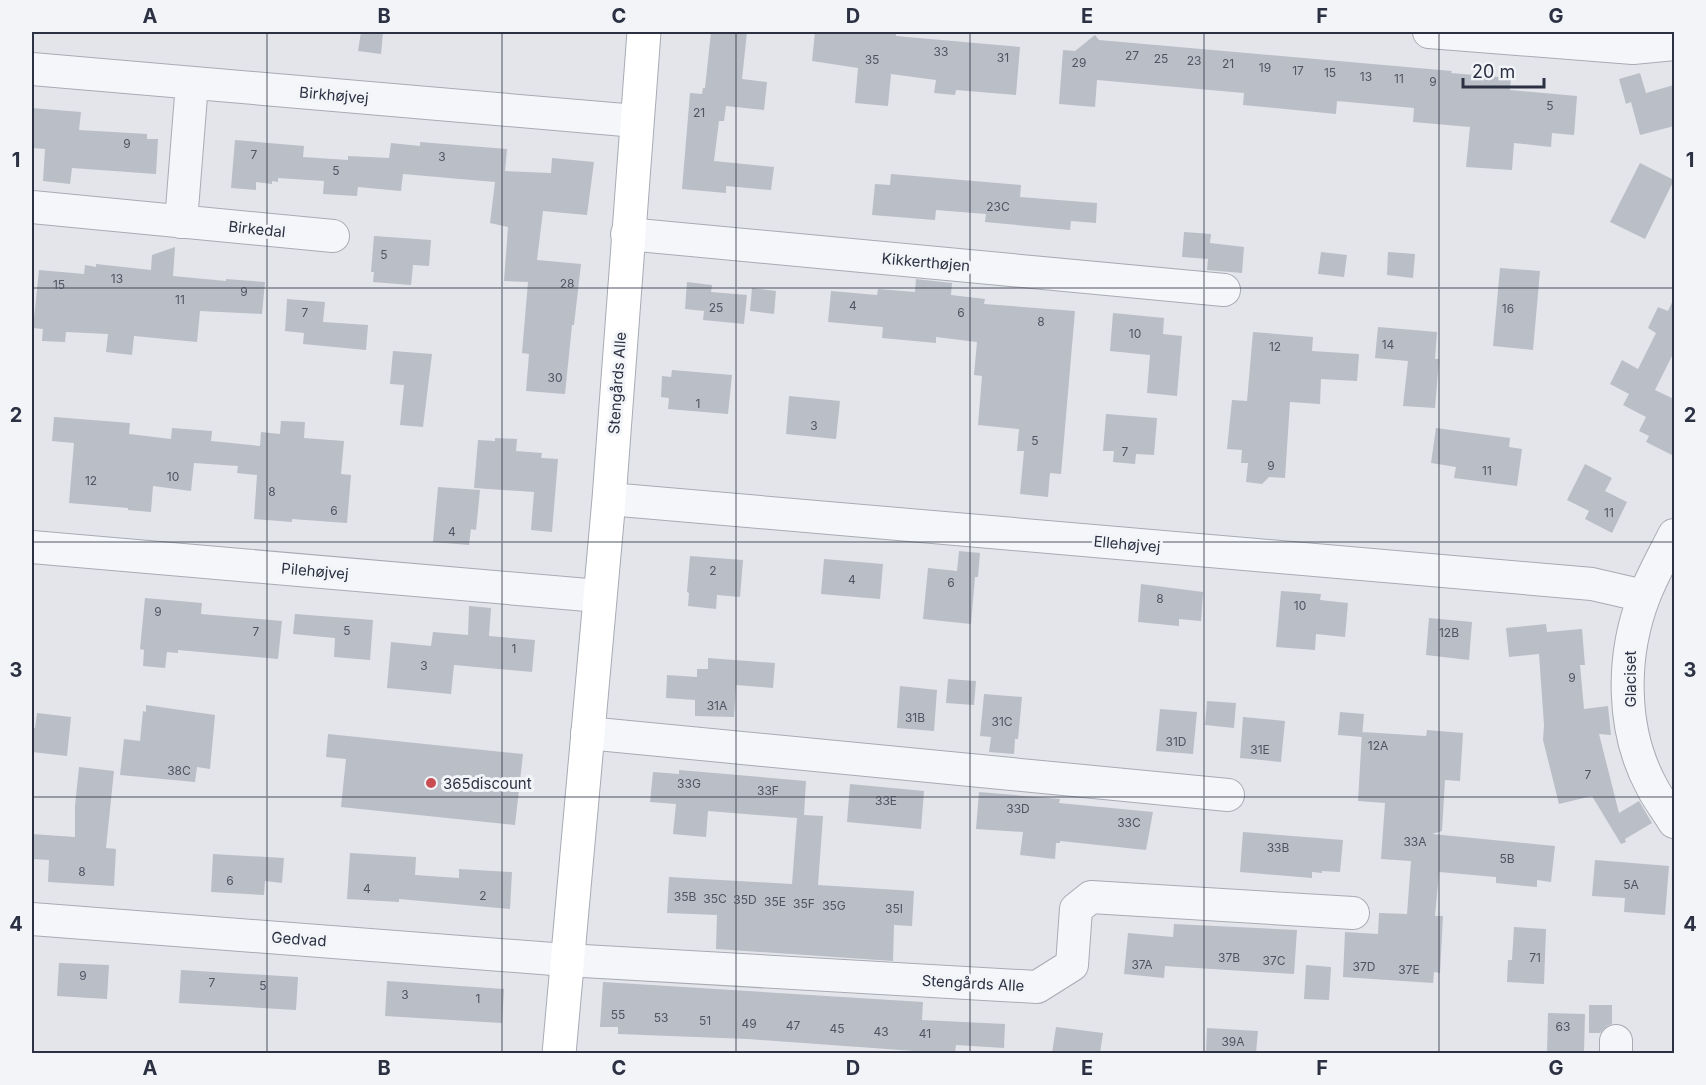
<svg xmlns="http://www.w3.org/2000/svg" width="1706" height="1085" viewBox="0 0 1706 1085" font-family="Inter,sans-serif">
<rect width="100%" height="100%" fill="#e3e5ea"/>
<path fill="#babec7" d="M361,32H383L381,54L358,51Z
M711,32H747L742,79L767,82L764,110L726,106L724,121H719L714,161L774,167L771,190L726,186V193L682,189L690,93L702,94L703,88H705Z
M815,32H896V36L1020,47L1016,95L956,90L955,95L934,93L936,80L891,74L888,106L855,103L858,68L812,61Z
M1095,35L1099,40L1452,71L1451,73L1511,78L1510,90L1577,96L1574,135L1552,133L1551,147L1514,143L1512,170L1466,167L1470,127L1413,122L1414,108L1337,101L1336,114L1243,105L1244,93L1097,80L1095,107L1059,104L1063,50L1075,51Z
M1640,73L1646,93L1674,85V126L1640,135L1631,102L1626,104L1619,79Z
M32,108L81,112L79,130L147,134V139H158L156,174L72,168L70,184L43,181L45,149L32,148Z
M235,140L304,146L303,157L348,160V156L389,158L391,143L420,146V142L507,149L505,171L551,173L552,158L594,162L587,215L543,211L537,260L581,264L574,325H572L565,394L526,391L529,354L522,353L528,282L504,281L508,227L490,223L495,182L403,174L401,191L358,187L357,196L323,194L324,181L278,178V182L272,181V184L256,182V190L231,188Z
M1640,163L1674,180L1645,239L1610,222Z
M891,174L1021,185L1020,197L1097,203L1096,223L1071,221L1070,230L985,222L986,214L936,210L935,220L872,215L875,184L890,185Z
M1184,232L1211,234L1210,243L1244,247L1242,273L1207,270L1208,259L1182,257Z
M374,236L431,240L429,266L413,265L411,285L373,282L374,272H371Z
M175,247L173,276L226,281V279L265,282L262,314L200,311L197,342L134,336L132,355L106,352L108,334L66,332L65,342L42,341L43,329L33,328L39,270L84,274L85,265L96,267V264L151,270L152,255Z
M1321,252L1347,255L1344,277L1318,274Z
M1388,252L1415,254L1413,278L1387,275Z
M1500,268L1540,271L1533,350L1493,346Z
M916,279L952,283L951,295L985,299L984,304L1075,311L1061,474L1050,473L1048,497L1020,494L1024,451H1017L1019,429L978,425L982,376L974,375L977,342L936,337V343L882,338L883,327L828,322L831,291L877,295L878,289L915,292Z
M687,282L712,285L711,292L747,295L744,324L703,320L704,311L685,309Z
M752,288L776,291L774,314L750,311Z
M1674,298V352L1655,390L1674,399V456L1646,442L1649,436L1639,431L1646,417L1623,405L1629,394L1610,384L1622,360L1638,369L1656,333L1648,328L1658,307L1668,311Z
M287,299L325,302L323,322L368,325L366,350L303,344L304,333L285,331Z
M1113,313L1164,318L1163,334L1182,336L1177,396L1147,393L1150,355L1110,351Z
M1378,327L1437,332L1435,359H1439L1435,408L1403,406L1408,361L1375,358Z
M1253,332L1313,337L1312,351L1359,354L1357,381L1321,379L1320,404L1290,402L1285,478L1269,477L1262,484L1246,482L1248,463H1241L1242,450L1227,449L1232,400L1247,401Z
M393,351L432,354L423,427L400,425L404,385L390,384Z
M672,370L732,375L728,414L668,409L669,398L661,397L662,376L671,377Z
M789,396L840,401L836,439L786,434Z
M1106,414L1157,418L1154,455L1136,454L1135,464L1113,462L1114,451H1103Z
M54,417L130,423L129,434L171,439L172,428L212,431L211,441L260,446L261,432L280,434L281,421L305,422L304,438L344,441L341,474L351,475L347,523L292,519V522L254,519L257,475L237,473L238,466L194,463L191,491L153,486L151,512L128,510V508L69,503L74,443L52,441Z
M1436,428L1510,438L1509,447L1522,449L1517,486L1454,478L1456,467L1431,463Z
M495,438L517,439L516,451L542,453L541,458L558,459L552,532L531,530L534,492L474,488L478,440L495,441Z
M1585,464L1612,478L1605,491L1627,502L1612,533L1585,519L1589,511L1567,500Z
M438,487L480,490L476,530L471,529L469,545L433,542Z
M959,551L980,553L978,577H975L971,624L923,619L928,568L957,571Z
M690,556L743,560L740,597L717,595L716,609L688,606L689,593L687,592Z
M824,559L883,564L880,599L821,594Z
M1141,584L1203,592L1201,621L1179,619V626L1138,622Z
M1281,591L1321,594L1320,600L1348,603L1345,637L1316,634L1315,650L1276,647Z
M145,598L202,603L201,614L282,621L278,659L178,650V653L167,652L165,668L143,666L144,650L140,649Z
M469,606L491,608L489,636L535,640L532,672L454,665L451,694L387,688L391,642L431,646L433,632L468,635Z
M295,614L373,620L370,660L334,657L335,638L293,634Z
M1429,618L1472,622L1469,660L1426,655Z
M1546,624L1547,632L1582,629L1585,665H1580L1584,709L1608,706L1611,735L1599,734L1619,813L1639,801L1652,823L1625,839L1626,842L1621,844L1592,796L1559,804L1543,740L1544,725L1539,654L1509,657L1506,628Z
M708,658L775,663L773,688L736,685L734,717L695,716V700L666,698L667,675L697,677V669H708Z
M948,679L976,681L974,705L946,703Z
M900,686L937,690L934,731L897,728Z
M984,694L1022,697L1018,739H1015L1014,754L989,752L991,737L980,736Z
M1207,701L1236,703L1234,728L1205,725Z
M146,705L215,715L210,769L197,767L195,782L120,775L124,739L140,741L143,711L146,712Z
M1160,709L1197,712L1193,754L1156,751Z
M1340,712L1364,714L1362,737L1338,735Z
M37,713L71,717L67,756L32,752V728H35Z
M1243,717L1285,721L1281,762L1240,758Z
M1427,730L1463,733L1460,781L1445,780L1442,831L1432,834L1555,846L1551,882L1537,880V887L1496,883V877L1439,872L1435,916H1443L1440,973L1434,972L1433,983L1343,977L1345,932L1378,934L1379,913L1407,914L1411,861L1381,859L1385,803L1358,801L1362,732L1426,736Z
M328,734L523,754L515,825L341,807L346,759L326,757Z
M79,767L114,771L106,848L116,849L114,886L48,882L49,860L32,859V834L75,837V806Z
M679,770L806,781L804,815L823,816L818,885L914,891L912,926L894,925L893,961L716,949L717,915L667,913L669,877L792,884L797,818L708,811L706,837L673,834L676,804L650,802L653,772L679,774Z
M850,784L924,791L921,829L847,822Z
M979,792L1060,799L1059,803L1153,812L1146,850L1060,841V843H1056L1055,859L1020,855L1023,832L976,829Z
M1243,832L1343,840L1340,872L1322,871V873L1312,872V878L1240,872Z
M350,853L416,857L415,875L459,878V869L512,872L510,909L399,899V902L347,899Z
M213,854L284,858L282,883L265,881L264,895L211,892Z
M1595,860L1669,866L1665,915L1624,912L1625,898L1592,896Z
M1174,924L1297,930L1294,974L1165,966L1164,978L1124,974L1128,933L1173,937Z
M1514,927L1546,929L1544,984L1507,982L1508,960H1512Z
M59,963L109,965L107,999L57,996Z
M1306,965L1331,967L1329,1000L1304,999Z
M181,970L298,977L296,1010L179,1003Z
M387,981L504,989L502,1023L385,1016Z
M603,982L923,1002L922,1020L1005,1024L1004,1048L956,1045L955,1053H942L748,1039L618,1034V1027H600Z
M1589,1005H1612V1024L1607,1026L1600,1033H1589Z
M1548,1013L1585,1014L1584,1053H1547Z
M1056,1027L1103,1033L1100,1053H1052Z
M1207,1028L1258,1031L1256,1053H1206Z"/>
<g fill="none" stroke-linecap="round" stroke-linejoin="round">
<defs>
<path id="street" d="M1429,32L1633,48L1674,44
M32,69L636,121
M32,207L333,236
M181,222L192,83
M627,234L1224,290
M609,499L1592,584L1644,596
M1674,535C1664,555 1652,576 1644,597C1621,657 1621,730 1652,787C1658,799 1667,810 1674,822
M32,547L599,596
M587,733L1228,795
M32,919L566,960L1037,987L1072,965L1076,909L1091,897L1353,913
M1616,1054V1041"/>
<path id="secondary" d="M559,1054L609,499L644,32"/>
</defs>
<use href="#street" stroke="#a8abb4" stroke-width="34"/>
<use href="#secondary" stroke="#a8abb4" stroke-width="35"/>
<use href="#street" stroke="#f5f6f9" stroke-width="32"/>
<use href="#secondary" stroke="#fff" stroke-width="33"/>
</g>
<path fill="none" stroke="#2b3142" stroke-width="1.5" stroke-opacity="0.55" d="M267,32V1054M502,32V1054M736,32V1054M970,32V1054M1204,32V1054M1439,32V1054M32,288H1674M32,542H1674M32,797H1674"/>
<circle fill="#ca4d54" stroke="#f2f4f8" stroke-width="2" cx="431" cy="783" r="6"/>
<g text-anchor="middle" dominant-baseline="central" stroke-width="6" stroke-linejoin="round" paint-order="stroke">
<g font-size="12" fill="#4f5463">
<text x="941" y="51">33</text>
<text x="1132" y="55">27</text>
<text x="1003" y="57">31</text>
<text x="1161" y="58">25</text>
<text x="872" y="59">35</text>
<text x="1194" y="60">23</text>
<text x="1079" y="62">29</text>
<text x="1228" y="63">21</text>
<text x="1265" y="67">19</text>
<text x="1298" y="70">17</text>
<text x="1330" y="72">15</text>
<text x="1366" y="76">13</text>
<text x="1399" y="78">11</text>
<text x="1433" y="81">9</text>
<text x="1550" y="105">5</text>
<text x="699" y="112">21</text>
<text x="127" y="143">9</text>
<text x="254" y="154">7</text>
<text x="442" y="156">3</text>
<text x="336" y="170">5</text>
<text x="998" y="206">23C</text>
<text x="384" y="254">5</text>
<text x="117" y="278">13</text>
<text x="567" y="283">28</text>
<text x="59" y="284">15</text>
<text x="244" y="291">9</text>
<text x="180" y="299">11</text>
<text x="853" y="305">4</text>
<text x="716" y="307">25</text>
<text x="1508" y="308">16</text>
<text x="305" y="312">7</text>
<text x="961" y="312">6</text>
<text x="1041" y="321">8</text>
<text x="1135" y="333">10</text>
<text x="1388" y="344">14</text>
<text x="1275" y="346">12</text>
<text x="555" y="377">30</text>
<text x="698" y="403">1</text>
<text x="814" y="425">3</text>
<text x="1035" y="440">5</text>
<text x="1125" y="451">7</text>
<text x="1271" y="465">9</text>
<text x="1487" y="470">11</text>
<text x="173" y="476">10</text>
<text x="91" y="480">12</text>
<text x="272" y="491">8</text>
<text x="334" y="510">6</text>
<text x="1609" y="512">11</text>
<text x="452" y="531">4</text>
<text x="713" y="570">2</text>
<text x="852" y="579">4</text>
<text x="951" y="582">6</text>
<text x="1160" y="598">8</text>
<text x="1300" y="605">10</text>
<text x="158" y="611">9</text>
<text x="347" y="630">5</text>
<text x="256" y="631">7</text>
<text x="1449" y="632">12B</text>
<text x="514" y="648">1</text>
<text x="424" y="665">3</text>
<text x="1572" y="677">9</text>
<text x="717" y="705">31A</text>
<text x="915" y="717">31B</text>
<text x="1002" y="721">31C</text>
<text x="1176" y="741">31D</text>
<text x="1378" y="745">12A</text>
<text x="1260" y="749">31E</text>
<text x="179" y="770">38C</text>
<text x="1588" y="774">7</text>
<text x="689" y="783">33G</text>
<text x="768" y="790">33F</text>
<text x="886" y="800">33E</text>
<text x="1018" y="808">33D</text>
<text x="1129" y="822">33C</text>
<text x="1415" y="841">33A</text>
<text x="1278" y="847">33B</text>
<text x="1507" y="858">5B</text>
<text x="82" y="871">8</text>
<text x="230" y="880">6</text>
<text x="1631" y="884">5A</text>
<text x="367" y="888">4</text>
<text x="483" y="895">2</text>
<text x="685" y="896">35B</text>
<text x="715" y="898">35C</text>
<text x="745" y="899">35D</text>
<text x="775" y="901">35E</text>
<text x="804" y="903">35F</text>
<text x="834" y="905">35G</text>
<text x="894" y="908">35I</text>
<text x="1229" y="957">37B</text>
<text x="1535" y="957">71</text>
<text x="1274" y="960">37C</text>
<text x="1142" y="964">37A</text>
<text x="1364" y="966">37D</text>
<text x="1409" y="969">37E</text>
<text x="83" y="975">9</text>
<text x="212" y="982">7</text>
<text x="263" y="985">5</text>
<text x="405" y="994">3</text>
<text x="478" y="998">1</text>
<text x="618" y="1014">55</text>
<text x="661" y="1017">53</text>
<text x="705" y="1020">51</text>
<text x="749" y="1023">49</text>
<text x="793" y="1025">47</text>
<text x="1563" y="1026">63</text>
<text x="837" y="1028">45</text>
<text x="881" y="1031">43</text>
<text x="925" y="1033">41</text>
<text x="1233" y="1041">39A</text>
</g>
<g font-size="15" fill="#2b3142" stroke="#f2f4f8">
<text transform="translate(334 95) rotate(5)">Birkhøjvej</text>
<text transform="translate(257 229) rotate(6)">Birkedal</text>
<text transform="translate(926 262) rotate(5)">Kikkerthøjen</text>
<text transform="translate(617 383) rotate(-86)">Stengårds Alle</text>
<text transform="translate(1127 544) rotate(5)">Ellehøjvej</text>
<text transform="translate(315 571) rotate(5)">Pilehøjvej</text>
<text transform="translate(1630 679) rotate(-90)">Glaciset</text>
<text transform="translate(299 939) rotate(4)">Gedvad</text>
<text transform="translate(973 983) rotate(3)">Stengårds Alle</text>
</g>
<g font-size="15" fill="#2b3142" stroke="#f2f4f8" text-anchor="start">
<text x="443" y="783">365discount</text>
</g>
</g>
<rect width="1706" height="1085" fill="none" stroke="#f2f4f8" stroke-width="66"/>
<path d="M1463 78v9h81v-9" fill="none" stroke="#2b3142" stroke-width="3"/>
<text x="1472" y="78" font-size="18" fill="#2b3142" stroke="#f2f4f8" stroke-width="4.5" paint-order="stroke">20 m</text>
<rect x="33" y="33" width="1640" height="1019" fill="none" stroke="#2b3142" stroke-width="2"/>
<g font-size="20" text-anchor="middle" font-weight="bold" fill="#2b3142">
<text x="150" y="23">A</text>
<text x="384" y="23">B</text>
<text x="619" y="23">C</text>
<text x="853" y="23">D</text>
<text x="1087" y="23">E</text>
<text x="1322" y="23">F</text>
<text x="1556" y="23">G</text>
<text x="16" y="167">1</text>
<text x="1690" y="167">1</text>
<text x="16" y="422">2</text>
<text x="1690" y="422">2</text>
<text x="16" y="677">3</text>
<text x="1690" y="677">3</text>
<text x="16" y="931">4</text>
<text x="1690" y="931">4</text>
<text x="150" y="1075">A</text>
<text x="384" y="1075">B</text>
<text x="619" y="1075">C</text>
<text x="853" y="1075">D</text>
<text x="1087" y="1075">E</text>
<text x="1322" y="1075">F</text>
<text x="1556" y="1075">G</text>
</g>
</svg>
